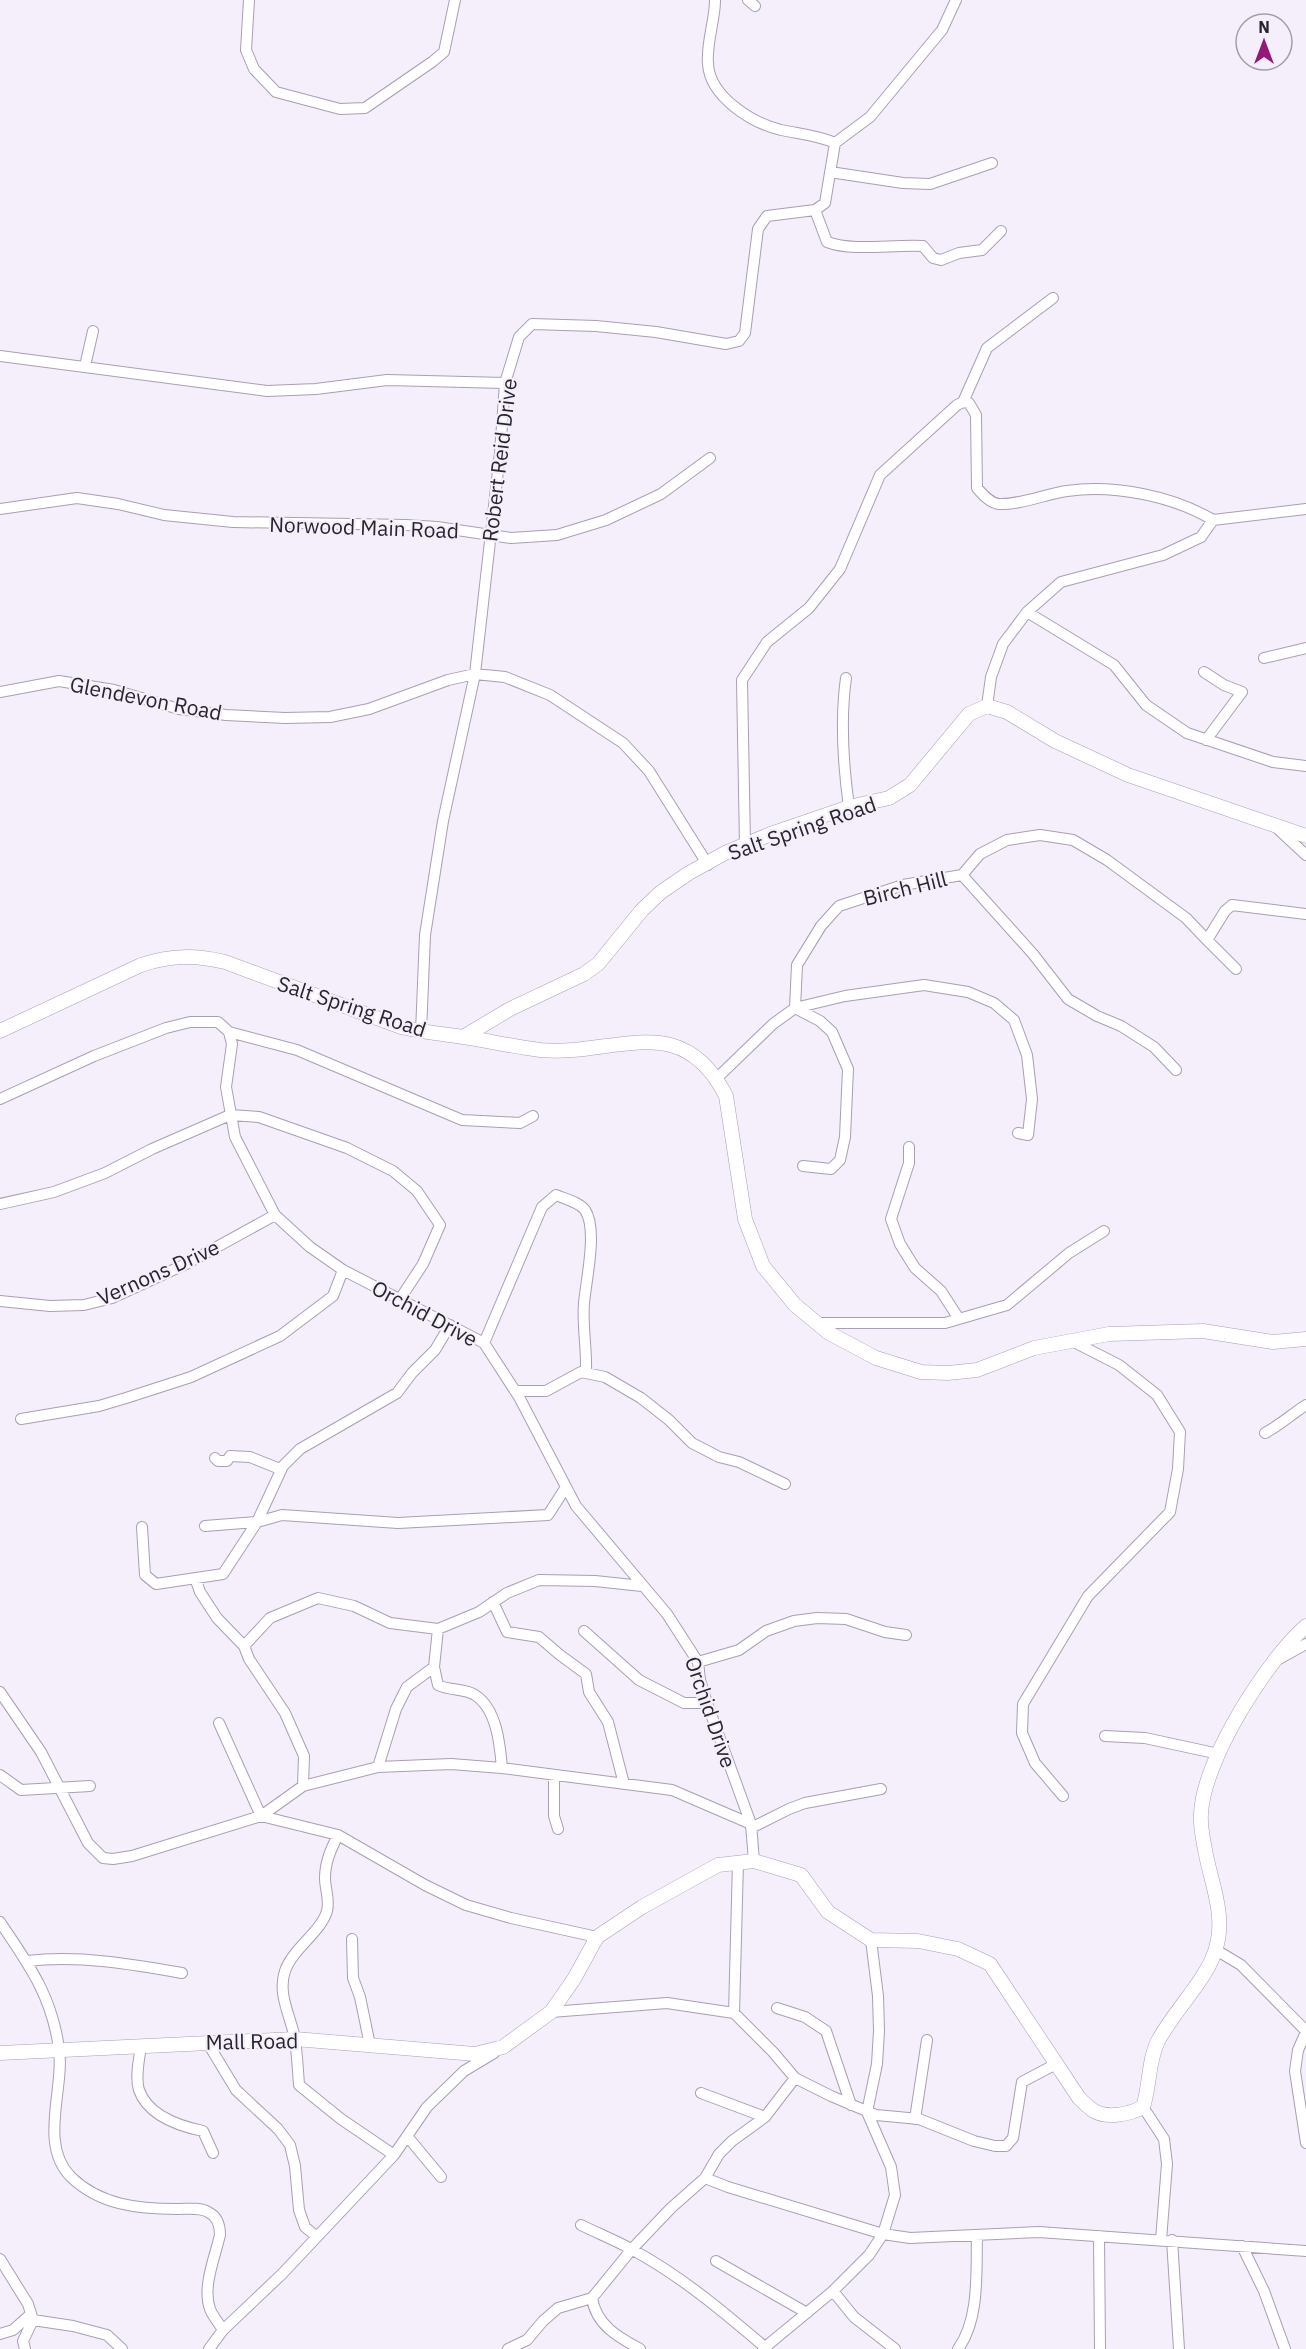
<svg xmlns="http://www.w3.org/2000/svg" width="1306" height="2349" viewBox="0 0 1306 2349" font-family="'IBM Plex Sans',sans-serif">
<rect width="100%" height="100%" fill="#f5effc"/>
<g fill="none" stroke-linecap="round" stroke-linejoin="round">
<defs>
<path id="minor" d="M249,0L246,50L254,69L276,92L340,109L365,108L432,62L444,52L455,0
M715,0C715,21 706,43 708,64C710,97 752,123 781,130C800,134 817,135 835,143
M748,0L755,6
M830,172L903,183L930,184L992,163
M815,210L827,242C854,252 893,244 923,246L933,258L941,260L959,253L982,250L1001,231
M0,356L267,391L316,389L387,380L505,383
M85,366L93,331
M963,402L987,348L1053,298
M0,509L77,498L118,504L164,515L233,522L406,525L437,527L511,538L557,535L606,520L661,494L710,458
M1027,612L1114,665L1146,705L1187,733L1273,762L1306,766
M1264,658L1306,648
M1204,672L1224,685L1242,692L1206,740
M846,678C840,721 843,764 849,807
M0,692L59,681L114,690L179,709L226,715L285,718L330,717L369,709L448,680L475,674L505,677L550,695L623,743L649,771L708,865
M987,706L991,677L1003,644L1027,612L1061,582L1163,555L1201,537L1213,520L1306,509
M1277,828L1306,855
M745,845L742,680L767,642L809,608L840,569L880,475L957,405L963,402L969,403L976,415L977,488C983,495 990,503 999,504C1021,505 1045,494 1067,491C1113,484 1173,496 1213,520
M962,875L1033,954L1068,999L1097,1016L1121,1026L1154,1047L1176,1070
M1207,940L1236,969
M229,1032L297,1050L462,1120L520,1123L533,1116
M421,1032L425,935L443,821L475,674L500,453L505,383L519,337L532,324L596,326L656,332L726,344L739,341L745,333L758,229L767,216L815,210L825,203L835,143L870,117L942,30L956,0
M717,1078L773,1024L795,1008L797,965L821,926L839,906L903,885L962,875L980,854L1007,840L1040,835L1073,840L1107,860L1186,918L1207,940L1225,911L1232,905L1306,914
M0,1099L94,1056L166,1028L190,1022H218L229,1032L232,1044L226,1087L235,1137L275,1215L310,1247L343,1270L484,1343L519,1397L576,1506L667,1614L698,1662L700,1680L707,1703L751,1824L754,1861
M909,1147V1163L891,1219L900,1244L915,1268L941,1291L959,1319
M803,1166L831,1169L840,1160L845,1137L848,1069L832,1032L820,1021L795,1008L845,996L924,985L968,992L994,1003L1014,1020L1027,1055L1032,1099L1028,1135L1018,1133
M0,1204L54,1192L105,1173L152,1149L230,1115L259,1117L347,1148L393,1171L417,1191L440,1225L423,1264L400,1299
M0,1301L50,1306L84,1305L112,1298L186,1264L275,1215
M817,1323H945L1007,1305L1069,1253L1104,1231
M484,1343L542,1207L556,1195C565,1199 579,1202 585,1210C598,1229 586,1280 584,1303C582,1324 587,1349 586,1373
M515,1391H546L581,1372L605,1377L641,1398L669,1420L692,1443L719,1457L739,1462L785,1484
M21,1419L99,1406L126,1398L191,1377L280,1336L333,1296L343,1270
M1265,1433C1280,1425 1292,1414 1306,1405
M215,1458L218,1461H227L230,1456L250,1457L280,1469
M205,1526L257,1522L283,1466L300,1449L397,1393L412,1373L435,1350L450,1325
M142,1527L145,1575L156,1584L223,1574L257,1522L282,1515L398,1523L548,1515L566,1487
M195,1578L200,1592L217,1618L244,1646L249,1659L285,1713L304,1756L303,1786
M493,1602L507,1632L539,1637L560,1655L586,1674L589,1692L608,1722L624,1784
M438,1629L434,1667L438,1685C450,1691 465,1688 475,1695C497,1709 500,1745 502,1768
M584,1631L639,1680L684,1703H707
M244,1646L270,1618L318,1598L354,1606L390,1623L438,1629L479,1612L507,1593L539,1580L595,1581L642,1586
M1277,1660L1306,1644
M698,1662L739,1650L766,1631L794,1621L817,1618L846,1619L885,1632L906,1635
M0,1692L41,1752L88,1843L103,1858L113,1859L132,1856L261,1816L303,1786L378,1767L451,1764L502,1768L672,1790L751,1824
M219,1723L261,1816
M1105,1736L1145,1738L1219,1754
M378,1767L396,1709L407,1687L434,1667
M0,1775L21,1790L90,1786
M554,1776V1816L558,1829
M1063,1796L1035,1763L1022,1733L1023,1704L1088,1596L1170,1512L1178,1469L1180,1432L1157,1395L1119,1365L1074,1342
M261,1816L338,1835L425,1885L466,1905L511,1918L597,1937
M751,1828L789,1809L805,1803L881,1789
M338,1835C331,1849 325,1862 325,1878C325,1889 330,1900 327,1911C321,1932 293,1948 285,1971C277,1994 291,2017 295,2039C297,2054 298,2070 299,2085L341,2119L394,2155
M0,1922C29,1965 52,1996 59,2049C65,2088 38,2144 71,2177C100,2205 138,2209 177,2209C186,2209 200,2207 208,2212C217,2216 220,2225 220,2235C215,2257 202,2287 210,2309C213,2317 219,2323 223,2330
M352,1939L353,1978L360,1997L370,2045
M1216,1950L1241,1965L1306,2031
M27,1961C79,1955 131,1964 182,1973
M777,2008L805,2017L826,2031L851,2105
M551,2012L667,2003L734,2013L773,2052L795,2078L831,2096L876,2115L919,2119L974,2141L995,2146H1006L1013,2138L1022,2082L1056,2064
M734,2013L738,1862
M1306,2032L1298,2050L1295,2071L1306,2143
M207,2042L236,2090L278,2129L290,2145L295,2166L299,2210L305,2227L317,2237
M141,2047C139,2059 135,2078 139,2090C148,2116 179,2126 203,2131L213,2153
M701,2093L765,2117
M1143,2107L1164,2139L1167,2164L1161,2240
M915,2119L927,2040
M407,2136L441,2177
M705,2178L728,2187L883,2234L910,2238L1039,2232L1306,2251
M581,2225C597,2233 615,2240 631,2249C680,2275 725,2313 767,2349
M1099,2236L1100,2349
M1172,2240L1179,2349
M1242,2246L1264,2291L1285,2349
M0,2259L28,2304L33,2320L23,2341L25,2349
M716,2261L807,2313
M833,2291L854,2317L895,2349
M592,2298C596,2325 618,2337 640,2349
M33,2320L73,2326L107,2335L122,2349
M0,2334L13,2330L31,2314
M209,2349L223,2330L282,2274L394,2155L427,2107L464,2071L494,2053
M508,2349L527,2340L543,2321L558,2308L592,2298L632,2249L671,2208L705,2178L719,2154L732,2141L765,2117L795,2078
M763,2349L833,2291L869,2255L883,2234L895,2195L891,2167L867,2112L877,2064L879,2031L878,1996L871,1940
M958,2349C980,2319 976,2271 977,2235"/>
<path id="tertiary" d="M0,1031L141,965C171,955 195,955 225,962L401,1027C422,1032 442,1034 464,1037C489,1041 515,1047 540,1050C614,1057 681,1007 726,1096L745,1219L763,1266L795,1305L829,1333L876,1358L921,1372L948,1373L977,1370L1034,1348L1109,1334L1203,1331L1273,1342L1306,1339
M463,1037L510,1009L584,974L598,964L642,910L661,892L689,873L725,853L773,833L849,807L889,798L910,785L969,714L987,706L1007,712L1055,741L1128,775L1306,836
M0,2053L295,2039L475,2054L503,2047L551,2012L574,1979L597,1937L642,1907L718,1865L754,1861L801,1875L828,1912L871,1940L918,1941L958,1949L990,1964L1079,2098C1083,2102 1089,2108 1094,2111C1108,2119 1130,2114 1143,2107C1150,2086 1148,2061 1158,2041C1173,2012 1209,1977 1216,1948C1226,1915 1211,1883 1205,1850C1203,1839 1200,1825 1201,1814C1203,1761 1266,1661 1306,1626"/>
</defs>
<use href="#minor" stroke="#a89fb3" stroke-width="12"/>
<use href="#tertiary" stroke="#a89fb3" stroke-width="15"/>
<use href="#minor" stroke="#fff" stroke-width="10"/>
<use href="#tertiary" stroke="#fff" stroke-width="14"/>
</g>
<g text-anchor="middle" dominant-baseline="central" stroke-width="4.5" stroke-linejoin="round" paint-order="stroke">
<g font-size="21" fill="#28242c" stroke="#f5effc">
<text transform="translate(499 460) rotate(-83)">Robert Reid Drive</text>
<text transform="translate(364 527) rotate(2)">Norwood Main Road</text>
<text transform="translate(146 698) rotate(11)">Glendevon Road</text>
<text transform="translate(802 828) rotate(-19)">Salt Spring Road</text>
<text transform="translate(905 888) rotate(-14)">Birch Hill</text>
<text transform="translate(352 1006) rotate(18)">Salt Spring Road</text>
<text transform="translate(158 1272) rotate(-24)">Vernons Drive</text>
<text transform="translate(425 1313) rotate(28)">Orchid Drive</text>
<text transform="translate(711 1712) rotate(71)">Orchid Drive</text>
<text transform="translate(252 2041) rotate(-1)">Mall Road</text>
</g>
</g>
<g transform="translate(1264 42)"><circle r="28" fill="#f5effc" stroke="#a39ea9" stroke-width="1.5"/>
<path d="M0-4.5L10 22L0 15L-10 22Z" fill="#921976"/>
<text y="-9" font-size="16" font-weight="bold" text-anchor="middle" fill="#28242c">N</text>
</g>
</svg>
